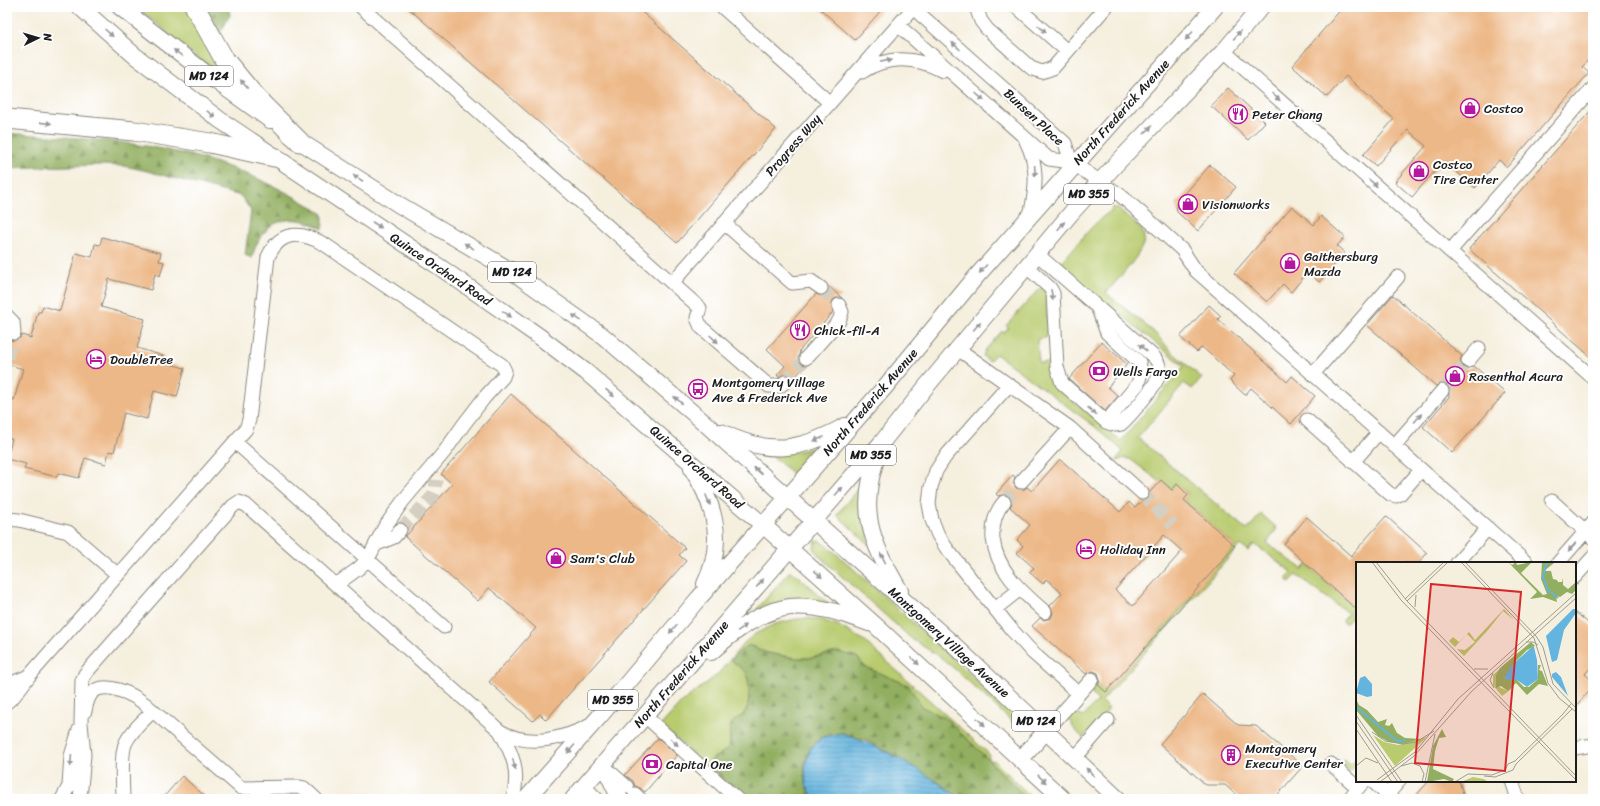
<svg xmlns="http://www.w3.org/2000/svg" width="1600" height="806" viewBox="0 0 1600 806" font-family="Sriracha,sans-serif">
<defs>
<pattern id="forest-firs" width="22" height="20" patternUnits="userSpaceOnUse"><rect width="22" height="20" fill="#92af61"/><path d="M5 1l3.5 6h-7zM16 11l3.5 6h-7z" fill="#768e4f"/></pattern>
<pattern id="water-rules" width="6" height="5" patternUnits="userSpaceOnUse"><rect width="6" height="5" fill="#63b4de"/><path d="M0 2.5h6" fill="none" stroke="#5192b3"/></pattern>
</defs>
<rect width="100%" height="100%" fill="#fff"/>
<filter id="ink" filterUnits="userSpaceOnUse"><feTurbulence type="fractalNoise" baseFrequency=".025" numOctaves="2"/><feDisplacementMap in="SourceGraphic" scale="8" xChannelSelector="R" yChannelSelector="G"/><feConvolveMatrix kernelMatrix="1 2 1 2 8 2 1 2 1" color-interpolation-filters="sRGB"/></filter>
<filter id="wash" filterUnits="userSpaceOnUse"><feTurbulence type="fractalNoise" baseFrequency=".012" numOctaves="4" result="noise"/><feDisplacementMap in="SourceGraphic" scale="16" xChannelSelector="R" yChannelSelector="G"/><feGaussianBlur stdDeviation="0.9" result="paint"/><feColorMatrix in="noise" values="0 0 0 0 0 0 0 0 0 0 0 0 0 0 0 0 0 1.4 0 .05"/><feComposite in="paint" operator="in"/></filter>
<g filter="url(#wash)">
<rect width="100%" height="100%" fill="#f5efde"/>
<path fill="#b8cb6e" stroke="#6a7445" d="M137,7H187L236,86L194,55Z
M1112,207C1121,209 1126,215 1132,221C1138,226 1144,230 1144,238C1145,252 1116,281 1106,293L1154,332L1171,351L1202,378L1192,389L1184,383L1138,438L1247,530L1261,514L1275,526L1276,530L1267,543L1302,569L1307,565L1357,610V621L1352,617L1347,623H1344L1343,620L1348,613L1296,575L1291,581L1288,582L1287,578L1292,572L1254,544L1248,551L1240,545L1102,701L1108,707V710L1083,738L1075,730L1067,717L1074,711L1083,717L1098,701L1092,694L1091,691L1097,684L1106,692L1235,546L1184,500L1188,494L1177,485L1172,490L1161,480L1159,481L1130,459L1124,458L1117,461V459L1123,451L1094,426L996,354L989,361L983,356L986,349L1002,331L1004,333L1008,328L1006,326L1038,290L1043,287L1046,293L1048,335L1046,338L1037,339L1039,363H1050L1063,393L1121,441L1184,366L1116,311L1058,270L1061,263C1073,250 1097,217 1112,211Z
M814,448V450L793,474L772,456Z
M862,483L869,545L837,515Z
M819,540L837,554L1024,723L1026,724L1025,728H1019L957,671L940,657L913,640L819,556L814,548L816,541Z
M790,571L793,572L828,603L756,610Z
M808,618L822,620L837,625L863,640L990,755L988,757L992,761L994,760L1033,799H1027L982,753L945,718L922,707L908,685L865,667L857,657L838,652L810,658H796L767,653L749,645L739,667L747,672C749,684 752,705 743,715C738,719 733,720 730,727C729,731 730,736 730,740C730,750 720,754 712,759V769L745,799H742L661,725L683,701L717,675L744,643L755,634L775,624L796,619Z
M1357,758V765L1350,771L1343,766L1342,762L1344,759L1351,764Z"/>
<path fill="url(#forest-firs)" stroke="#57663e" d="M205,7H228L230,15L220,34Z
M7,133C60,137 115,139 167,150C223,161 275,183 323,214V229C290,210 261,220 252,258L245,255L251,211L241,196L143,170L124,166L99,165L7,168Z
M749,645L767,653L796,658H810L838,652L857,657L865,667L908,685L922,707L945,718L982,753L1027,799H961L941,784L890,753L865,740L842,733L822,737L810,748L804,766L806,784L813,799H745L712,769V759C720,754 730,750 730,740C730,736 729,731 730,727C733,720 738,719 743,715C752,705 749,684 747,673L731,660L741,650Z"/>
<path fill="url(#water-rules)" stroke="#40687d" d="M842,733C885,748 925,772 961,799H814L806,784L805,766L811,748L823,737Z"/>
<g id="blocks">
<path fill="#edb887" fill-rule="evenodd" d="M407,7H636L776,129L677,243Z
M818,7H884L855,40Z
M1343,7H1593V55L1582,67L1589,73L1507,167L1499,160L1475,188L1444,161L1412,197L1395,182L1426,146L1408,130L1376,166L1363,155L1394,119L1346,76L1327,97L1292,66Z
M1228,88L1265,122L1248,140L1211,106Z
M1593,108V359L1469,249Z
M1210,165L1236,187L1198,231L1177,212L1176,204Z
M1292,206L1314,225L1321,216L1345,237L1337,246L1345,253L1319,282L1308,272L1291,292L1283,284L1267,302L1234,273Z
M102,237L161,253L159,261L164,262L160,276L155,274L151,290L109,279L101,307L145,319L137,348L164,356L162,362L185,368L177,397L154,391L147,419L124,413L114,452L109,451L106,464L85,458L79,478L58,473L57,477L24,469L26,464L7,459L12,439L7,438V398L14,400L23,369L7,364V336L10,340L14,341L19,339L22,335L31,338L38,312H41L43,306L60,311L76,253L92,257L95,244L100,245Z
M828,286L842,298H836L833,300L831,304L833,312L799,351L800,352L798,357L799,361L805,366L792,380L788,374H783L779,377L777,375L785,366L767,349L816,294L821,296L827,293Z
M1393,295L1462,356L1460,360L1463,367L1467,369L1474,366L1505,393L1452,453L1423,427L1449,397V388L1443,383L1436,386L1367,325Z
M1209,305L1221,316L1218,319L1287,382L1292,376L1315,396L1291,424L1251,388L1245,395L1230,381L1234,376L1202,347L1197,352L1180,337Z
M1101,342L1127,364L1108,387L1118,396L1105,411L1069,379Z
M511,394L685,548L679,555L686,561L546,720L540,714L533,721L489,682L536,628L489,588L478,601L405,537L452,484L441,474Z
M1060,459L1120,512L1129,502L1135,508L1142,501L1148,499L1150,492L1161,480L1172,490L1177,484L1188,495L1184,500L1235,546L1106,692L1098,685L1100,680L1098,673L1093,671L1086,674L1032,626L1040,618L1044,620L1051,618L1053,613L1050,606L1062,593L1046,579L1043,584L1029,572L1034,568L1017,553L1023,546L1017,540L1030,525L1010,507L1012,503L1009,496L1005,494L998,496L996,494L1013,475L1015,477L1013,484L1016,488L1023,490L1027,487L1032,491ZM1164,535L1182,551L1133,606L1115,590Z
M1386,516L1427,553L1419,563H1357V610L1284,544L1307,517L1351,556Z
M1575,612L1593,627V665L1585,674L1593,681V686L1575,707Z
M1203,694L1238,725L1256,726L1303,766L1274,799H1241L1225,785H1206L1160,744Z
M658,738L677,755L645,792L640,788L635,786L633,781L625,775Z
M182,776L208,799H162Z
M1429,781H1459L1465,799H1413Z"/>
</g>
</g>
<g filter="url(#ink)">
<use href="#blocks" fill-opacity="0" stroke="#88867d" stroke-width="1"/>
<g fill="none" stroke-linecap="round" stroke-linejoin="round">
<path stroke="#d4cfc1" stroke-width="13" stroke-dasharray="13 6" stroke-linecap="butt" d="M821,288L839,305
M7,358L14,333
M785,382L806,358
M1442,391L1468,361
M1142,493L1173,525
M1004,502L1021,482
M400,530L433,496L435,491L436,480"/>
<defs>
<path id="minor" d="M361,7L700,308L697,318L701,327L769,386H780L785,382
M722,7L830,103
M976,7L981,21L987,29L1031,68L1042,72L1053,68L1106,7
M1017,7L1067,51
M913,8L1065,143L1071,162
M898,25L1049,159L1071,162
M1224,51L1593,378
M862,72C888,55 916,57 943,71
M1026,141C1039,166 1036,190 1030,216
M1071,162L1120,195L1142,214L1182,250L1196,271L1527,563
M724,223L792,283L811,281L821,288
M1450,251L1593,88
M1027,267L1050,288L1053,293L1057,367L1062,383L1106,422L1115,425L1121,424C1129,417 1158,384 1159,374C1161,368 1158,362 1154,357L1037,254
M672,283L914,7
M1098,309L1107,333L1139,362L1141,372L1138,384L1106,422
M7,316L13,322L14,333
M958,349L1070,428L1142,493
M806,358L839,321L842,312L839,305
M1468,361L1479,348
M1313,374L1398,277
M1009,385L945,457L936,471L931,487L929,504L932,520L938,535L947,549L1011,629L1033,653L1079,694
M1307,420L1390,494L1396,496L1400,494L1421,470
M235,442L444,627
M1394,446L1442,391
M1353,462L1379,432
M1021,482L1070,428
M1552,501L1593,538
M1004,502C995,512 992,524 993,539C997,571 1022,592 1045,612
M7,519L19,520L68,532L118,575
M377,544L394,537L400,530
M1457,563L1488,528
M1558,563L1593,523
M1575,577L1593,557
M995,609L1020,589
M7,685L29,676
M7,702L14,696L29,676L246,429L249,420L268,257C280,230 301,231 324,244L502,365L505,371L503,377L484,398L464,424L445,451L403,501L384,528L368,559L359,568L336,585
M85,711C86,706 88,697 92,693C105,680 134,695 145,704L241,788L298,787L304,788L316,799
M645,716L737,799
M500,731C513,755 520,771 513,799
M1046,731L1092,679
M1575,748L1593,745
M1075,758L1108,720
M1331,764L1358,788
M602,765L615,792L622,799
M607,769L627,787
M1372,781L1392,799
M1512,781L1518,799
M584,786L597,799
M635,794L640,799
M62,799L69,786L71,756L79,730
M80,799L84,755L81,723L82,681L85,674L233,506L239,502L246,505L500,731C528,748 564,739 591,725
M123,799C123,785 120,753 126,742C132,730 144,720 153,711
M1349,799L1363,782
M1384,799L1399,781"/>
<path id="major" d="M80,7L134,55L220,120L441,268L540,337L586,372L763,525L875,625L1063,799
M120,7L216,81L270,120
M290,135L398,204L513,272L603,336L707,425L778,489L953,644L1118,799
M721,432C769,456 800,451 845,426
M879,451C857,509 870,540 900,591
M692,469C716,506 725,543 705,584
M711,652C733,632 760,611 790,607C816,604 845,614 869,623
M1021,759L1046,731
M526,799L599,717L698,599L885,387L975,278L1215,7
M573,799L883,441L925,388L1072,212L1118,162L1224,51L1261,7"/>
<path id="highway" d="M195,7L224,59L257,99L300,142
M7,119L134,131L210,143L274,157"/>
</defs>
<use href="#minor" stroke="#88867d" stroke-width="15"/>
<use href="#major" stroke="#88867d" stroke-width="18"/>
<use href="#highway" stroke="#88867d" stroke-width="21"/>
<use href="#minor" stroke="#fff" stroke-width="13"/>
<use href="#major" stroke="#fff" stroke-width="16"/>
<use href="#highway" stroke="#fff" stroke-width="19"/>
</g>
<defs><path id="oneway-solid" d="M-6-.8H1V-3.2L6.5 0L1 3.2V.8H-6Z"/></defs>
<g fill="#999">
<use href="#oneway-solid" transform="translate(1042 29) rotate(42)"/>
<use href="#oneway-solid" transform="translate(109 33) rotate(42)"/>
<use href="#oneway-solid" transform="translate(1237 35) rotate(-50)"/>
<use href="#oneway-solid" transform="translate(1189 36) rotate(132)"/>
<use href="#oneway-solid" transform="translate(956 46) rotate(-138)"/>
<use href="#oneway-solid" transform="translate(178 53) rotate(-143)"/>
<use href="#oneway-solid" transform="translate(886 61) rotate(-11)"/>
<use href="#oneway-solid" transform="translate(244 84) rotate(-130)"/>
<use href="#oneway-solid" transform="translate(980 97) rotate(42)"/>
<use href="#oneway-solid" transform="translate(1276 97) rotate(42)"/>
<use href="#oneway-solid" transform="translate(211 114) rotate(37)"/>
<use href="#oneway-solid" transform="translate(46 123) rotate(5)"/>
<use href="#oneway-solid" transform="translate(1148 130) rotate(-46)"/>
<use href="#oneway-solid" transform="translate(1035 171) rotate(86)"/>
<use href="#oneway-solid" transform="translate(358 178) rotate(-147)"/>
<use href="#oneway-solid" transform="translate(1373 183) rotate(42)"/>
<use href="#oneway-solid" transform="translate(377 225) rotate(33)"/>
<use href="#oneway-solid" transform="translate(1061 226) rotate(-50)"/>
<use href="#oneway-solid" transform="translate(469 246) rotate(-149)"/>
<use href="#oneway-solid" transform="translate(983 269) rotate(131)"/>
<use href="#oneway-solid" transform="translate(1052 295) rotate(79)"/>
<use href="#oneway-solid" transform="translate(507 314) rotate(35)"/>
<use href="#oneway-solid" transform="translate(577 318) rotate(-145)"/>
<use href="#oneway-solid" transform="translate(977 326) rotate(-50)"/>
<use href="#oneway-solid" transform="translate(714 339) rotate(42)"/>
<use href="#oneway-solid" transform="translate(1143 348) rotate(-139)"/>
<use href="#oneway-solid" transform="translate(610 393) rotate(41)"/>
<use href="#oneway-solid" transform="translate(678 400) rotate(-139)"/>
<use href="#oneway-solid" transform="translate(1092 411) rotate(41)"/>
<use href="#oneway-solid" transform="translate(1418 418) rotate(-49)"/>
<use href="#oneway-solid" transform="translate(819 439) rotate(159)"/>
<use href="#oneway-solid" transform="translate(758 471) rotate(-138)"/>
<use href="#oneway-solid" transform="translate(839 491) rotate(-48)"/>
<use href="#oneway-solid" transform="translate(708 500) rotate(67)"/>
<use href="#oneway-solid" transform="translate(1572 547) rotate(131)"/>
<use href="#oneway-solid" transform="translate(883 558) rotate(-117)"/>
<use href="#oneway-solid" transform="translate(818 574) rotate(42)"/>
<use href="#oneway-solid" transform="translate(760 583) rotate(-50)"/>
<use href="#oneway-solid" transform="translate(742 628) rotate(-35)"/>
<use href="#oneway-solid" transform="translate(673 629) rotate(130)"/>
<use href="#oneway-solid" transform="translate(915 661) rotate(42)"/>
<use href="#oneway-solid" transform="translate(981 722) rotate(43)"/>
<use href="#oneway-solid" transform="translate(674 742) rotate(42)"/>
<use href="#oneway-solid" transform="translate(571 749) rotate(132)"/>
<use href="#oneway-solid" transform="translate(71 761) rotate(94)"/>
<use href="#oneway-solid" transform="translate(514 764) rotate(76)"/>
<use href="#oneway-solid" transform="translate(1090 772) rotate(-136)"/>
<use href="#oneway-solid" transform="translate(1042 779) rotate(43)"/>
</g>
</g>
<defs>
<symbol id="shop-ring" viewBox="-11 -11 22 22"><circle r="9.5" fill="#fff" stroke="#b5179e" stroke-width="1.5"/><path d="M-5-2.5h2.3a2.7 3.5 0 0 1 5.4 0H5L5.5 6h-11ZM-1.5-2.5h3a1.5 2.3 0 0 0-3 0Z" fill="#b5179e"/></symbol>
<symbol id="restaurant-ring" viewBox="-11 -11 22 22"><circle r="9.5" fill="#fff" stroke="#b5179e" stroke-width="1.5"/><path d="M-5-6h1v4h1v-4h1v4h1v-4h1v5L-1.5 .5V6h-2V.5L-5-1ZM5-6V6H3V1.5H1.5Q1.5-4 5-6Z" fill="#b5179e"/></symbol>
<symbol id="hotel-ring" viewBox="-11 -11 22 22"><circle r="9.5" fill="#fff" stroke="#b5179e" stroke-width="1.5"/><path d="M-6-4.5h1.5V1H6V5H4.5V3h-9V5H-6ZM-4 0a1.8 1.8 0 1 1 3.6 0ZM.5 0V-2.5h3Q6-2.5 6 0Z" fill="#b5179e"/></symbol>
<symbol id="bank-ring" viewBox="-11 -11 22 22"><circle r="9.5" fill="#fff" stroke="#b5179e" stroke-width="1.5"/><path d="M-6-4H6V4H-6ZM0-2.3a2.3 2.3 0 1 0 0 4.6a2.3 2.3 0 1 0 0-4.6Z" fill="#b5179e"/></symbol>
<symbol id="bus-ring" viewBox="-11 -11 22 22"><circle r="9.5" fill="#fff" stroke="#b5179e" stroke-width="1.5"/><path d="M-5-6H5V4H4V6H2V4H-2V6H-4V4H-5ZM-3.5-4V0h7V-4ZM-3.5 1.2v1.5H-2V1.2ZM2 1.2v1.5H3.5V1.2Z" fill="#b5179e"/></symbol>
<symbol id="building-ring" viewBox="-11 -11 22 22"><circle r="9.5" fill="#fff" stroke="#b5179e" stroke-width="1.5"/><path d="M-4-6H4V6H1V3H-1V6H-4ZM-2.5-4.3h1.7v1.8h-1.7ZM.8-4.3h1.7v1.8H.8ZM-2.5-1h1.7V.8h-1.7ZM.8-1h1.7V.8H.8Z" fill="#b5179e"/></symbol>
</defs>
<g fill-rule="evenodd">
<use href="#shop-ring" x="1459" y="97" width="22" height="22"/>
<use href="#restaurant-ring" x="1227" y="103" width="22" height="22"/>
<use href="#shop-ring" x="1408" y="160" width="22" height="22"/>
<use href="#shop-ring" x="1177" y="193" width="22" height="22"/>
<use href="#shop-ring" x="1279" y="252" width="22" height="22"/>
<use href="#restaurant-ring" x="789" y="319" width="22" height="22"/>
<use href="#hotel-ring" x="85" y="348" width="22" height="22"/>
<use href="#bank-ring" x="1088" y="360" width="22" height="22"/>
<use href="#shop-ring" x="1444" y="365" width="22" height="22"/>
<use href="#bus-ring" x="687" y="378" width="22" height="22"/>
<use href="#hotel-ring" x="1075" y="538" width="22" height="22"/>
<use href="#shop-ring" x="545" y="547" width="22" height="22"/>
<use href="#building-ring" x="1220" y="744" width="22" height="22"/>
<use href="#bank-ring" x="641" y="753" width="22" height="22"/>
</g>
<g text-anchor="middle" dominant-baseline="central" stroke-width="4" stroke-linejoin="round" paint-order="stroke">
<g fill="#fff" stroke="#606060" stroke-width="1">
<rect x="185" y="66" width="48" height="20" rx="3"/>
<rect x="1064" y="184" width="50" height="20" rx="3"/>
<rect x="488" y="262" width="48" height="20" rx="3"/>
<rect x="846" y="445" width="50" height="20" rx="3"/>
<rect x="588" y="690" width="50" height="20" rx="3"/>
<rect x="1012" y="711" width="48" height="20" rx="3"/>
</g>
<g font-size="12" font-weight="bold" fill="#1c1c1c">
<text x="209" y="76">MD 124</text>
<text x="1089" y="194">MD 355</text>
<text x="512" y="272">MD 124</text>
<text x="871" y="455">MD 355</text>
<text x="613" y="700">MD 355</text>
<text x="1036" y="721">MD 124</text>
</g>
<g font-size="13" fill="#1c1c1c" stroke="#fff" text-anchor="start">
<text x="1484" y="108">Costco</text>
<text x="1252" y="114">Peter Chang</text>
<text x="1433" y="164">Costco<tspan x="1433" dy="15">Tire Center</tspan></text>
<text x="1202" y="204">Visionworks</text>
<text x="1304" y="256">Gaithersburg<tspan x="1304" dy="15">Mazda</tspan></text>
<text x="814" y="330">Chick-fil-A</text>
<text x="110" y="359">DoubleTree</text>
<text x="1113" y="371">Wells Fargo</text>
<text x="1469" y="376">Rosenthal Acura</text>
<text x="712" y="382">Montgomery Village<tspan x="712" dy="15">Ave &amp; Frederick Ave</tspan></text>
<text x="1100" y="549">Holiday Inn</text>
<text x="570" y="558">Sam's Club</text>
<text x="1245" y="748">Montgomery<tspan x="1245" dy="15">Executive Center</tspan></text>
<text x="666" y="764">Capital One</text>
</g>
<g font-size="13" fill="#1c1c1c" stroke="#fff">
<text transform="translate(1121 112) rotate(-48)">North Frederick Avenue</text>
<text transform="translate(1034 117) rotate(43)">Bunsen Place</text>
<text transform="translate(793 145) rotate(-49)">Progress Way</text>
<text transform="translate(441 269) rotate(34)">Quince Orchard Road</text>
<text transform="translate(870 402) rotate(-49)">North Frederick Avenue</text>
<text transform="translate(697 467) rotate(41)">Quince Orchard Road</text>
<text transform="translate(949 642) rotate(42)">Montgomery Village Avenue</text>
<text transform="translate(681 674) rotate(-49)">North Frederick Avenue</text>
</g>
</g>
<g transform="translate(1356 562)">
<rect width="220" height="220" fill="#f5efde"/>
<path d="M148,47L158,58L147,49L132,68L151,88L132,68L108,94L101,87L109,88L119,80L111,72L99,85L93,79L97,75L103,80L113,70L119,78ZM167,86L140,113L141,124L152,129L157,124L158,125L146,134L137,123V113ZM17,173L28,180L42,183L71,175L39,204ZM117,215L128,217L132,220H105Z" fill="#b8cb6e"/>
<path d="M152,0L156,3L160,0L161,3L176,0L165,11L187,33L191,32L185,17L186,0L198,1L188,9H195L197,17L201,18L202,20H206L207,16V23L212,27L220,20V28L216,32L211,30L204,35L200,34L201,40L187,35L174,37L181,30ZM175,80L179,84L171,88L160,99L149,116L161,118L168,125H173L182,117V103H185L183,108L186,109L192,124L183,122L171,133L160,121L152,129L145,124L140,126V113L144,106ZM0,137L3,143L11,148L22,160L31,157L29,163L33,164L36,161L41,171L49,176L65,177L47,182L33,180L22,174L0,148ZM86,167L90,175L83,176L79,189L77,207L98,217L96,220L88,217L71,220L77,184Z" fill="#92af61"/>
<path d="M217,47H220V51L208,68L201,98L196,100L190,74ZM176,85H178L181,98L182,117L171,125L161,118H150L149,114L156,103ZM200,110L205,115L212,134L196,115V112ZM9,114L16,122V134L11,135L0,131L4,116Z" fill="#63b4de"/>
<path fill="none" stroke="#63b4de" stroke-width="2" d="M191,0L187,15L192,28L202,36M0,145L41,179L49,178"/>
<path fill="none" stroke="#9e9b90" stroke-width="1" d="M16,0L45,38L220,218M20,0L51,39L220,214M105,0L178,76L192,121L203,136L220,150M109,0L180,74L187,85L197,122L220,146M49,37L88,0M51,39L92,0M59,45L60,33M170,80H177L182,83M118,107H132M137,111L134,118L138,126M0,153L46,220M0,159L42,220M0,167L36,220M16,170L29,179L47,182L60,180L78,169M0,204L10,196L22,201M45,204L56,201L64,204L68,212L66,220M128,214L139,215L157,208L160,202L216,147M21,218L59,190L102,137L220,31M24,220L58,194L116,129L220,36M69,220L79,172M99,220L112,212L136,213L149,208L152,202L159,199L207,152L215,142"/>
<path fill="#d62828" fill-opacity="0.15" stroke="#d62828" stroke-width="2" d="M75,22L165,30L149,209L59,201Z"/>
<rect width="220" height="220" fill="none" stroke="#1c1c1c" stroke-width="2"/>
</g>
<rect width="1600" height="806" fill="none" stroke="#fff" stroke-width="24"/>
<g transform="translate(38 38) rotate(85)" stroke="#ffffff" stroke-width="3" paint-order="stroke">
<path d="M0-3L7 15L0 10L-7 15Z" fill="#1c1c1c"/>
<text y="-6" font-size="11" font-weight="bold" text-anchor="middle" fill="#1c1c1c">N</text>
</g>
</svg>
